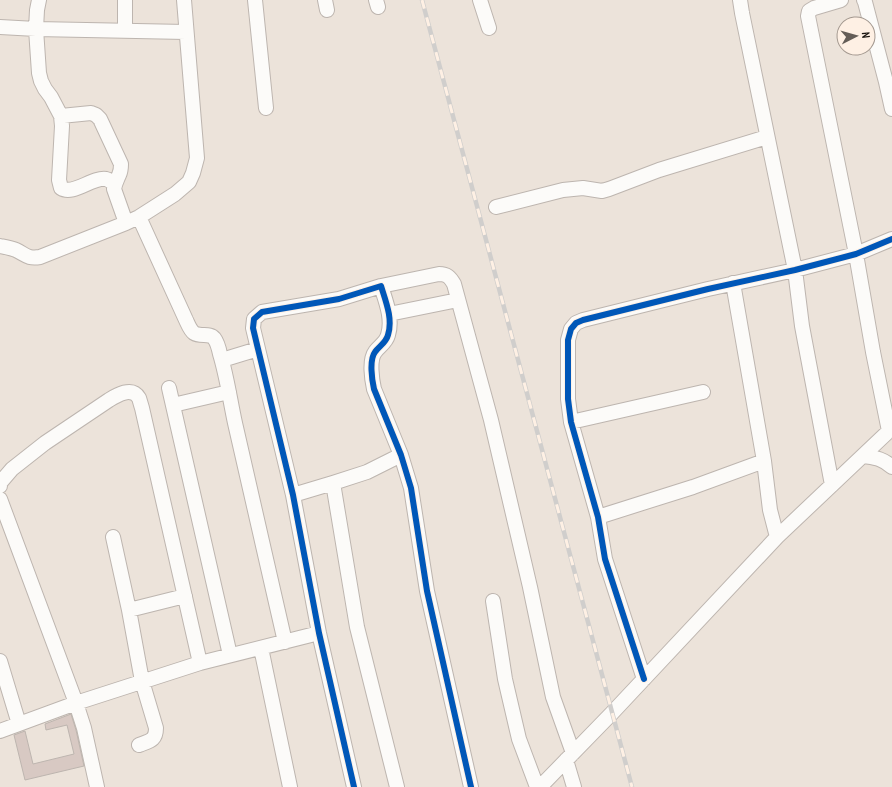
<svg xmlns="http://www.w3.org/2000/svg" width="892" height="787" viewBox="0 0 892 787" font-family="'PT Sans Narrow',sans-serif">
<rect width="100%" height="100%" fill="#ece3da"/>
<path fill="#d8c9c3" stroke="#bdb5af" d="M71,714L76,730L84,766L25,780L14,735L25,731L33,764L74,754L67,725L46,730L45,724Z"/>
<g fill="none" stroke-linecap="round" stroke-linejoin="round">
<defs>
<path id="minor" d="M39,0L37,10L36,29L39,73L41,81L45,89L51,97L61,116L62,126L59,180L61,188C73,196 92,177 106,179C109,180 112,182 115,184
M255,0L266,108
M325,0L327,10
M376,0L378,7
M480,0L489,28
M740,0L742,13L795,270L802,326L832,485
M841,0L814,8L809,11L808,16L856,254L873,352L889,431
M864,0L865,2L886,82L892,109
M0,27L36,29L186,32
M125,30V0
M61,116L91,113L96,115L100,119L121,164C121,168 121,171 119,175C117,180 115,183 114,189L126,223
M496,207L563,190L583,188L602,191L609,189L659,170L767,137
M139,217L186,320C188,324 190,330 194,333C200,337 210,333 214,338C217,342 219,349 220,354C227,377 230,400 235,423C251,496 269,569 285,642
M0,246C5,247 11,248 16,250C26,255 28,259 40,257L126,223L139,217L175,194L189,182L193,173L197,158L184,0
M733,283L764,461L770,510L777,537
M381,286L439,274C447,274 450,277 454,284L491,420L530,587L553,697L573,753
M389,314L458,300
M222,360L258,349
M169,388L230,655
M173,405L229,392
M571,422L703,392
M863,456C875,458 882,458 892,467
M333,483L357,627L397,787
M0,486V483L12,469L45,443L109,400C117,395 132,386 139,398C140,401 141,405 142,408L200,663
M293,495L333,483L367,472L401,455
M0,499L76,703L84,728L97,787
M598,517L693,487L764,461
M113,537L129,610L142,681L156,728C156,741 149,741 139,745
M493,601L505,679L519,739L537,787
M129,610L185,596
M261,648L290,787
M0,661L19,724
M644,679L605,559L598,517L571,422L568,399V340L571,329L576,323L583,320L708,289L795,270L856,254L892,239
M0,731L76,703L200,663L319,633
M566,760L574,787
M354,787L319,633L293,495L253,328L254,319L262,312L339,299L381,286C386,302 393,319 388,335C386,343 379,346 375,352C369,360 372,380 374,389L401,455L411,488L427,591L471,787
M540,787L612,713L777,537L892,428"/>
</defs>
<use href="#minor" stroke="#bdb5af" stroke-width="16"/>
<use href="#minor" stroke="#fcfbf9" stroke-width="14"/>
<defs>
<path id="rail" d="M422,0L632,787"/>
</defs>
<use href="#rail" stroke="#d0cecc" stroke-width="4.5"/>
<use href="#rail" stroke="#fef0e4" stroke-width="3" stroke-dasharray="9" stroke-linecap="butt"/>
<defs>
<path id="cycleway" d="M644,679L605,559L598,517L571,422L568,399V340L571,329L576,323L583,320L708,289L795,270L856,254L892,239
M354,787L319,633L293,495L253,328L254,319L262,312L339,299L381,286C386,302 393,319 388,335C386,343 379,346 375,352C369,360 372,380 374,389L401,455L411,488L427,591L471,787"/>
</defs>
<use href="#cycleway" stroke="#fef0e4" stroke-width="8"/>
<use href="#cycleway" stroke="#0057b8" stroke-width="6"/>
</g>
<g transform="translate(856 36) rotate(84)"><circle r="19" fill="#fef0e4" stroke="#a3988f"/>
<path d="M0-3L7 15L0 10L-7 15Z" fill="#645d57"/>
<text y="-6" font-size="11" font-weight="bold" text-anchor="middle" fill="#1a1510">N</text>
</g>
</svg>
